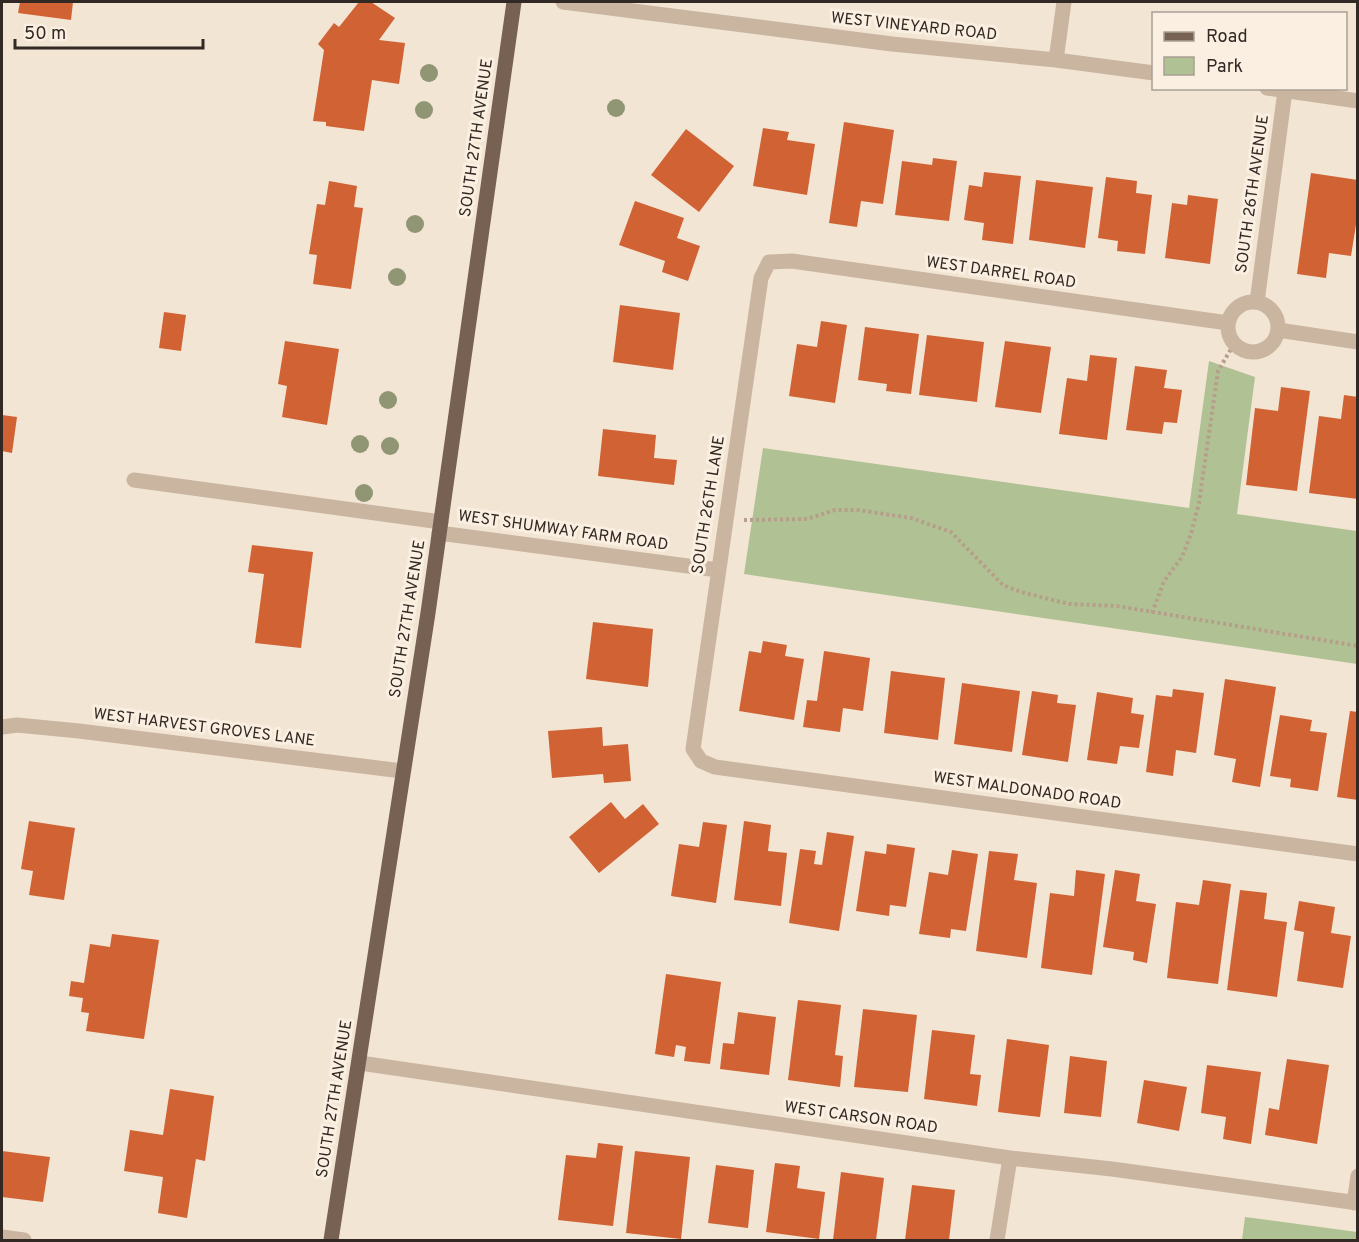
<svg xmlns="http://www.w3.org/2000/svg" width="1359" height="1242" viewBox="0 0 1359 1242" font-family="Overpass,sans-serif">
<rect width="100%" height="100%" fill="#f2e5d4"/>
<path fill="#b0c293" d="M1209,361L1255,377L1237,514L1357,531V664L744,574L763,448L1189,508Z
M1245,1217L1357,1232V1240H1242Z"/>
<path fill="#d06234" d="M20,2H73L71,20L18,13Z
M359,2H371L395,18L379,40L405,43L399,84L372,80L364,131L326,126V122L313,121L324,50L318,44L334,23L339,27Z
M844,122L894,130L883,204L861,201L857,227L829,223Z
M763,128L789,132L787,140L815,144L807,195L753,186Z
M686,129L734,166L699,212L651,175Z
M933,158L957,161L949,221L895,215L902,161L932,165Z
M984,172L1021,176L1013,244L982,240L984,223L964,220L969,185L982,187Z
M1311,173L1358,180V212L1351,256L1329,253L1326,278L1297,274Z
M1106,177L1137,181L1136,193L1152,195L1145,254L1117,251L1118,241L1098,238Z
M1036,180L1093,187L1085,248L1029,240Z
M329,181L357,186L354,207L363,208L351,289L313,284L317,255L309,254L317,204L325,205Z
M1188,195L1218,199L1210,264L1165,258L1172,203L1187,205Z
M635,201L684,218L677,238L700,246L688,281L662,272L665,261L619,245Z
M620,305L680,313L673,370L613,362Z
M164,312L186,315L181,351L159,348Z
M821,321L847,325L835,403L789,396L797,344L817,347Z
M865,327L919,334L911,394L886,391L887,384L858,380Z
M927,335L984,342L977,402L919,395Z
M285,341L339,349L327,425L282,417L287,386L278,384Z
M1005,341L1051,347L1041,413L995,407Z
M1090,355L1117,358L1107,440L1059,434L1067,378L1087,381Z
M1135,366L1167,370L1164,388L1182,390L1177,423L1164,422L1162,434L1126,430Z
M1281,387L1310,391L1297,491L1246,485L1255,408L1278,411Z
M1344,395L1358,397V499L1309,493L1319,416L1341,419Z
M2,415L17,417L12,453L2,451Z
M603,429L656,435L654,458L677,460L674,485L598,476Z
M252,545L313,552L301,648L255,643L264,574L248,572Z
M593,622L653,629L648,687L586,679Z
M763,641L787,645L785,656L804,659L794,720L739,711L749,651L761,653Z
M824,651L870,658L863,711L843,708L840,732L803,727L807,700L817,701Z
M891,671L945,678L938,740L884,733Z
M1225,679L1276,687L1260,787L1232,782L1236,759L1214,755Z
M962,683L1020,691L1012,752L954,744Z
M1173,689L1204,693L1196,753L1176,750L1173,776L1146,772L1156,695L1172,697Z
M1032,691L1058,695L1057,703L1076,705L1068,762L1022,755Z
M1097,692L1133,698L1131,713L1144,715L1139,748L1120,746L1117,764L1087,760Z
M1350,711L1358,712V800L1337,797Z
M1280,715L1312,720L1310,731L1327,733L1318,791L1290,787L1291,779L1270,776Z
M602,727L603,746L628,744L631,781L604,783L603,774L552,778L548,731Z
M611,802L625,819L643,804L659,824L599,873L569,837Z
M29,821L75,828L64,900L29,895L33,871L21,869Z
M744,821L771,825L768,851L787,853L781,906L734,900Z
M703,822L727,825L716,903L671,896L679,844L699,847Z
M827,832L854,836L839,931L789,923L800,849L816,851L814,864L822,865Z
M887,844L915,848L906,907L890,905L889,916L856,911L865,851L886,854Z
M952,850L978,854L966,931L951,929L950,938L919,934L929,872L948,875Z
M989,851L1018,854L1014,880L1037,883L1027,958L976,951Z
M1076,870L1105,874L1092,975L1041,968L1050,893L1074,896Z
M1115,870L1140,874L1136,901L1156,904L1147,963L1133,960L1134,952L1103,947Z
M1203,880L1231,884L1218,984L1167,978L1176,902L1199,905Z
M1240,890L1267,893L1264,919L1287,922L1277,997L1227,990Z
M1299,901L1335,907L1331,933L1351,936L1343,988L1297,981L1304,932L1294,930Z
M112,934L159,940L144,1039L86,1031L89,1013L81,1012L83,998L69,996L71,981L84,983L90,944L110,947Z
M666,974L721,982L710,1064L684,1061L686,1047L676,1045L674,1057L655,1054Z
M798,1000L841,1005L835,1055L843,1056L840,1087L788,1080Z
M863,1009L917,1015L908,1092L854,1087Z
M738,1012L776,1017L769,1075L720,1069L723,1043L734,1044Z
M932,1030L975,1035L970,1074L981,1075L977,1106L924,1099Z
M1007,1039L1049,1045L1040,1117L998,1112Z
M1070,1056L1107,1061L1101,1117L1064,1113Z
M1287,1059L1329,1065L1317,1144L1265,1135L1269,1108L1279,1110Z
M1207,1065L1261,1072L1251,1144L1223,1139L1226,1117L1201,1113Z
M1144,1080L1187,1087L1179,1131L1137,1123Z
M170,1089L214,1096L205,1161L196,1159L187,1218L158,1213L163,1177L124,1171L130,1130L163,1135Z
M598,1143L623,1146L613,1226L558,1220L566,1155L596,1158Z
M2,1151L50,1157L43,1202L2,1197Z
M635,1151L690,1157L681,1239L626,1233Z
M775,1163L800,1166L797,1188L825,1192L819,1239L766,1232Z
M716,1165L754,1170L748,1228L708,1223Z
M841,1172L884,1178L876,1240H833Z
M912,1185L955,1190L949,1240H905Z"/>
<g fill="none" stroke-linecap="round" stroke-linejoin="round">
<path stroke="#b69f8a" stroke-width="4" stroke-dasharray="3 3" stroke-linecap="butt" d="M744,520L807,519L835,510H858L911,518L951,532L1003,585L1021,592L1069,604L1117,606L1358,646
M1152,613L1164,581L1182,557L1191,534L1199,503L1218,371L1234,344"/>
<path stroke="#cab5a0" stroke-width="15" d="M563,2L892,44L1056,60L1154,73
M1056,60L1064,2
M1267,88L1358,101
M1257,302L1285,91
M1228 327a25 25 0 1 1 50 0a25 25 0 1 1-50 0Z
M1228,323L792,261L769,262L761,278L693,749L701,761L715,767L1358,854
M1278,330L1358,342
M134,480L441,522
M439,533L718,570
M2,727L17,725L79,731L402,771
M360,1063L1010,1158L1112,1169L1358,1203
M1354,1203L1358,1176
M2,1237L24,1240
M997,1240L1010,1158"/>
<path stroke="#776153" stroke-width="15" d="M331,1240L428,613L514,2"/>
</g>
<g fill="#909574">
<circle cx="429" cy="73" r="9"/>
<circle cx="616" cy="108" r="9"/>
<circle cx="424" cy="110" r="9"/>
<circle cx="415" cy="224" r="9"/>
<circle cx="397" cy="277" r="9"/>
<circle cx="388" cy="400" r="9"/>
<circle cx="360" cy="444" r="9"/>
<circle cx="390" cy="446" r="9"/>
<circle cx="364" cy="493" r="9"/>
</g>
<g text-anchor="middle" dominant-baseline="central" stroke-width="6" stroke-linejoin="round" paint-order="stroke">
<g font-size="16" fill="#332924" stroke="#faefe0">
<text transform="translate(914 27) rotate(6)">WEST VINEYARD ROAD</text>
<text transform="translate(477 138) rotate(-82)">SOUTH 27TH AVENUE</text>
<text transform="translate(1253 194) rotate(-82)">SOUTH 26TH AVENUE</text>
<text transform="translate(1001 273) rotate(8)">WEST DARREL ROAD</text>
<text transform="translate(709 505) rotate(-81)">SOUTH 26TH LANE</text>
<text transform="translate(563 531) rotate(8)">WEST SHUMWAY FARM ROAD</text>
<text transform="translate(408 619) rotate(-81)">SOUTH 27TH AVENUE</text>
<text transform="translate(204 728) rotate(7)">WEST HARVEST GROVES LANE</text>
<text transform="translate(1027 791) rotate(8)">WEST MALDONADO ROAD</text>
<text transform="translate(335 1099) rotate(-81)">SOUTH 27TH AVENUE</text>
<text transform="translate(861 1118) rotate(8)">WEST CARSON ROAD</text>
</g>
</g>
<rect width="1359" height="1242" fill="none" stroke="#332924" stroke-width="6"/>
<rect x="1152" y="12" width="195" height="78" fill="#faefe0" stroke="#aaa095" stroke-width="1.5"/>
<rect x="1164" y="32" width="30" height="9" fill="#776153" stroke="#aaa095" stroke-width="1.5"/>
<text x="1206" y="42" font-size="18" fill="#332924">Road</text>
<rect x="1164" y="57" width="30" height="18" fill="#b0c293" stroke="#aaa095" stroke-width="1.5"/>
<text x="1206" y="72" font-size="18" fill="#332924">Park</text>
<path d="M15 39v9h188v-9" fill="none" stroke="#332924" stroke-width="3"/>
<text x="24" y="39" font-size="18" fill="#332924" stroke="#faefe0" stroke-width="4.5" paint-order="stroke">50 m</text>
</svg>
